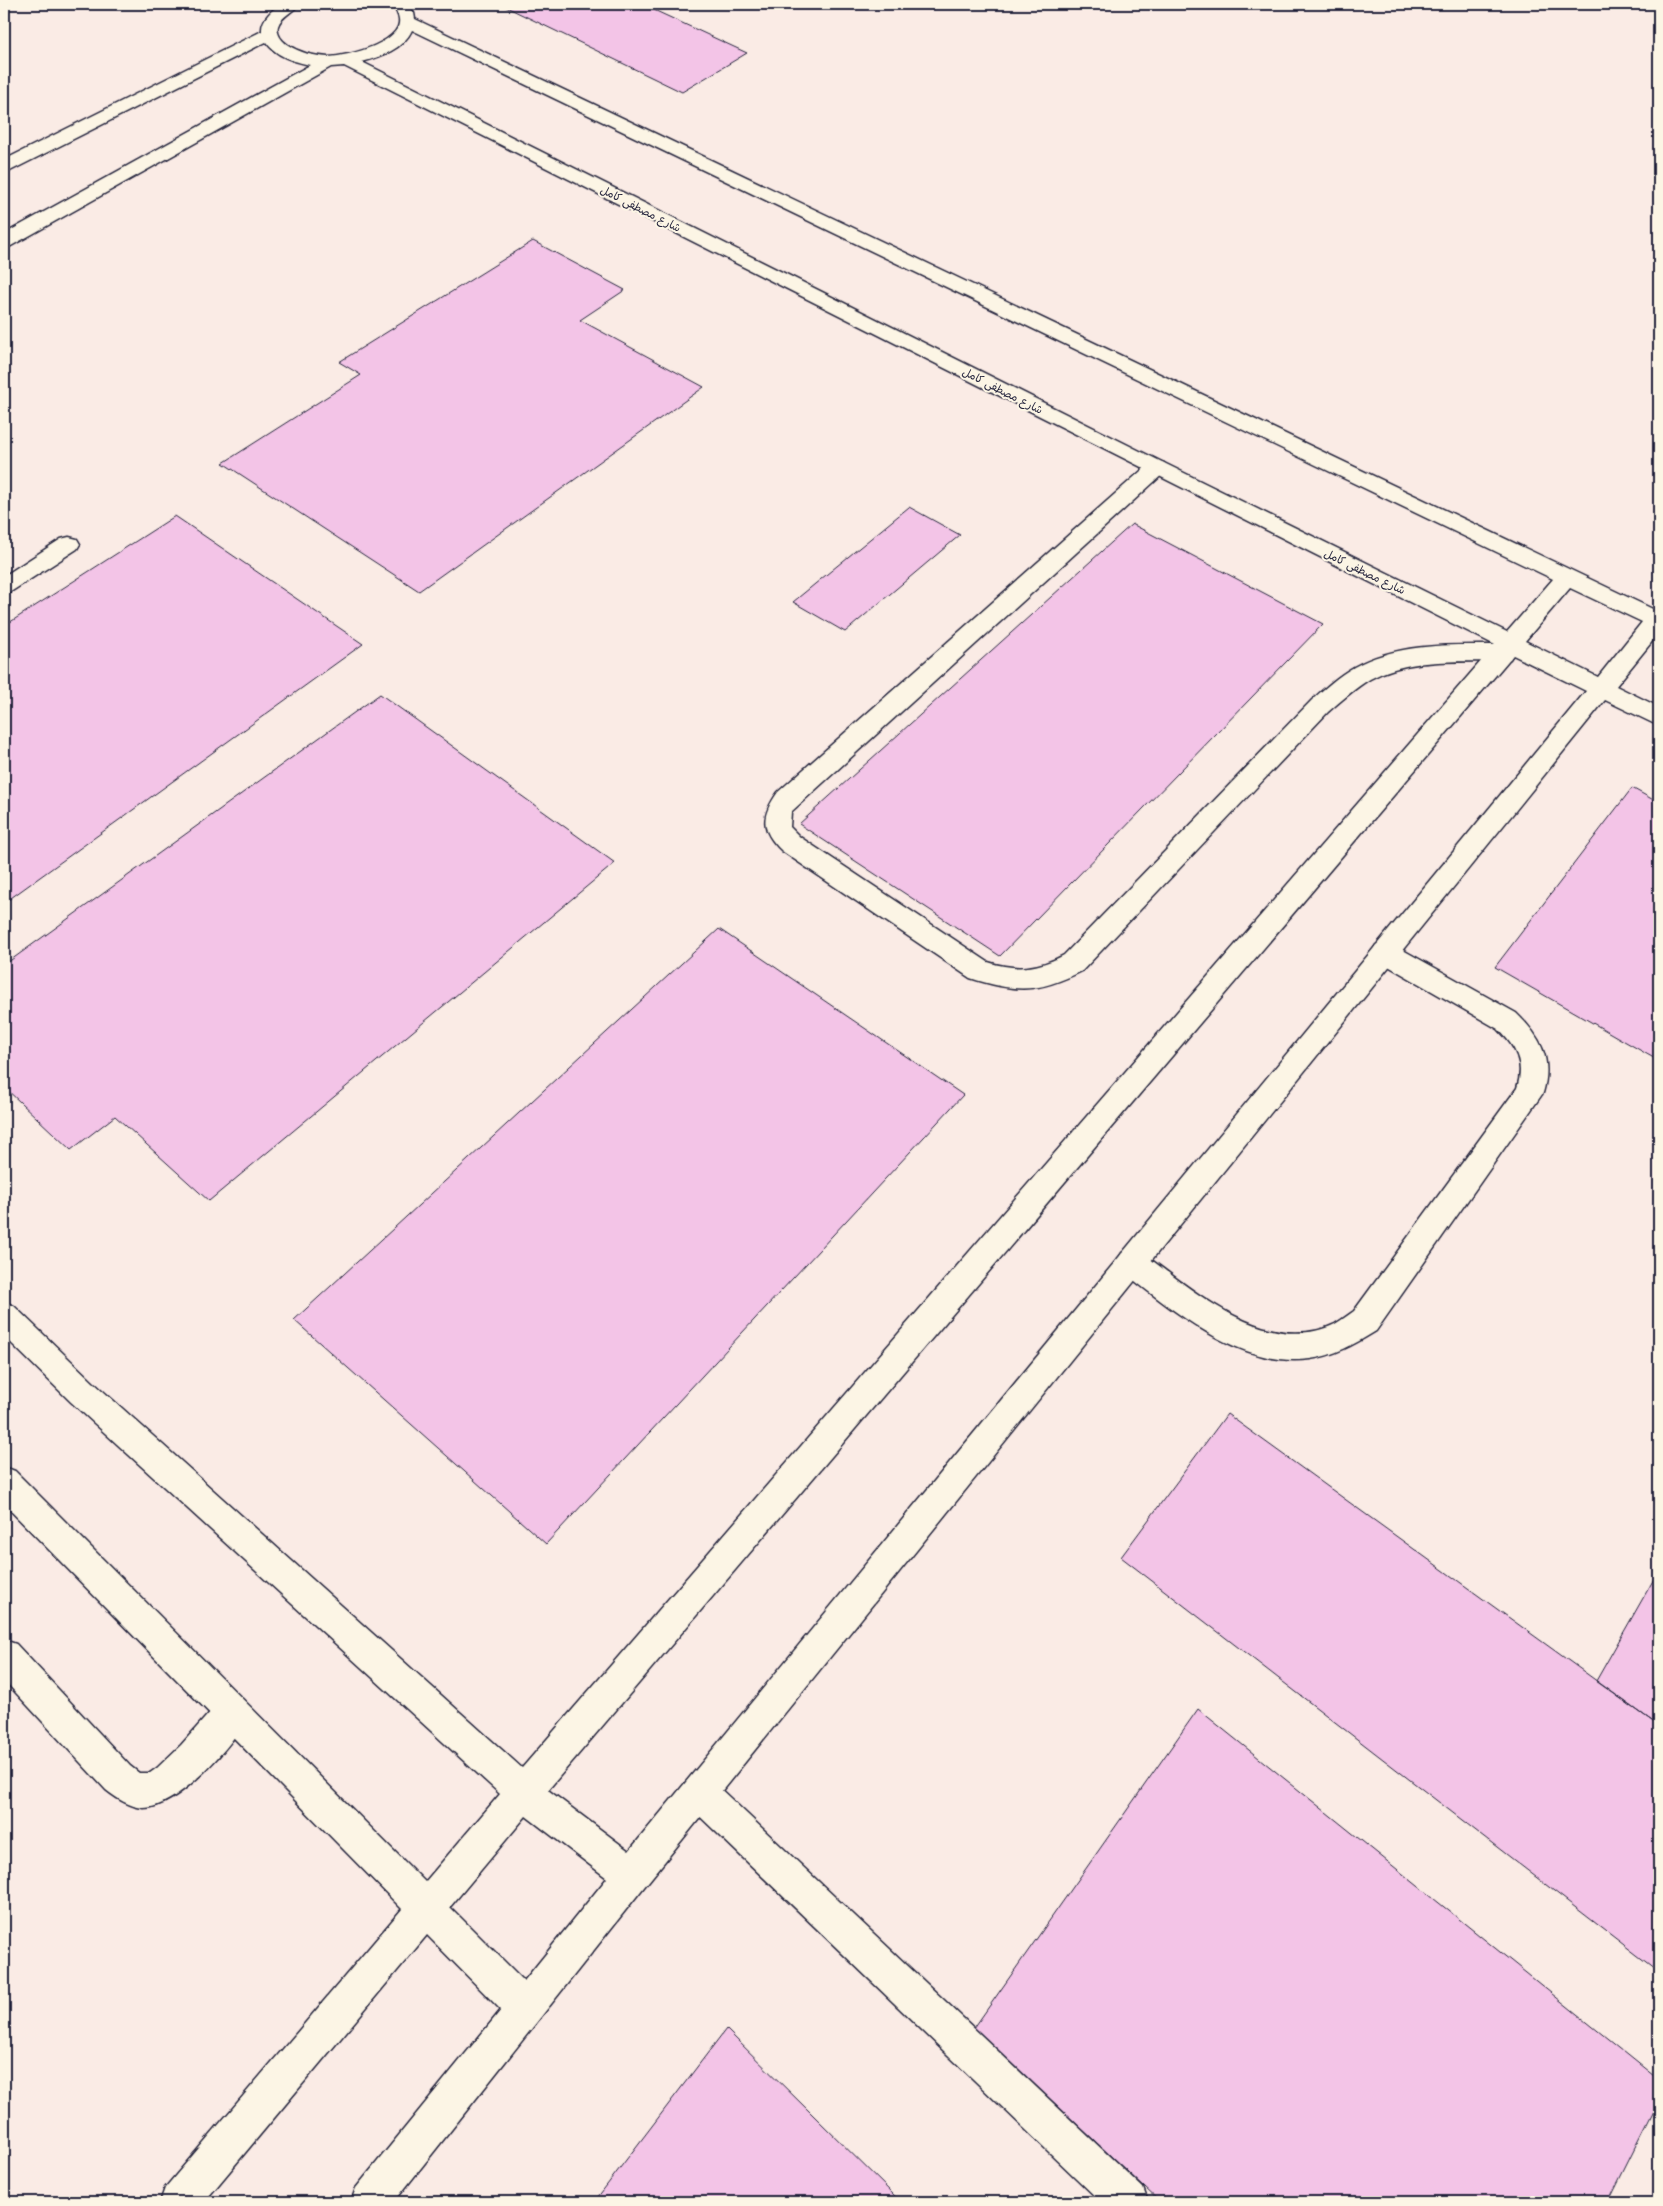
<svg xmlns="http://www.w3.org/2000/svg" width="1663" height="2206" viewBox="0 0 1663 2206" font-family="Mali,'Playpen Sans Arabic',sans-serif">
<rect width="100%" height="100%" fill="#faebe5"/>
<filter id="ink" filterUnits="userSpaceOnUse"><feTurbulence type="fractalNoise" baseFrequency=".02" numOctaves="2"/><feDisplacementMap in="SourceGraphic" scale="10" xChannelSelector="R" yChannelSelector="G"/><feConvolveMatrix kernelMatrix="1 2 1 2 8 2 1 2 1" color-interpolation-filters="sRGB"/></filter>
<g filter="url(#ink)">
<path fill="#f3c4e7" stroke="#22223b" d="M500,4H641L747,53L682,92Z
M533,241L625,290L580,320L704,387L419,591L223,463L361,375L339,362Z
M909,507L960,535L845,632L793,602Z
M175,516L363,644L4,903V626Z
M1132,524L1323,624L1000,956L799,824Z
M380,694L615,863L209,1201L115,1116L71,1150L4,1087V965Z
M1632,788L1659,803V1061L1495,967Z
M719,929L963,1095L546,1544L294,1320Z
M1227,1414L1659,1726V1972L1121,1557Z
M1659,1570V1726L1596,1681Z
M1198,1709L1659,2080V2100L1608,2202H1160L974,2028Z
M726,2029L901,2202H594Z"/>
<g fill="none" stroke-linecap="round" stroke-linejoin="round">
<defs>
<path id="lane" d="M1157,461L1164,463L1168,468L1164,473L791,812L790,827L800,837L988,962C1016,971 1038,969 1064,955L1312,700C1325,688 1338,676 1354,667C1399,642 1453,645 1502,645L1510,647L1513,653L1510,659L1502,661C1459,662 1409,657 1370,679C1355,688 1342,700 1328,712L1082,971C1038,993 1017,993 970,978L782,851C760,830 761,816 778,792L1150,463Z
M69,537L77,539L80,544L77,549L12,591L4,594V576L61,539Z
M1385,941L1394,945L1516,1013C1541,1037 1553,1059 1543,1093L1376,1331C1355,1344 1334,1356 1310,1359C1241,1369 1173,1310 1122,1271L1117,1262L1122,1253L1132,1249L1142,1253C1193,1290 1267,1357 1335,1324C1342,1320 1348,1315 1354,1311L1517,1088C1525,1063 1516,1047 1498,1029L1376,959L1372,952L1376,945Z
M4,1640L16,1644L130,1766L139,1773H150L157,1768L181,1745L220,1701L232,1696L244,1701L249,1713C237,1742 177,1808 144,1808C130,1807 116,1798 106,1790L4,1680Z
M700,1776L712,1781L1143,2188L1148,2202H1101L688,1805L683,1793L688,1781Z"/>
<path id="street" d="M281,4H299C294,12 281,16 278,26C276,34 282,41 288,45C300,53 314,56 328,57C346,57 412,41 397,13C396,9 392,7 390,4H408L414,13L415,19L1659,612V633L1616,686L1659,707V726L1605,700L644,1887L394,2202H351L356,2188L501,2010L427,1935L204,2202H160L165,2188L402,1909L4,1504V1467L15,1471L425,1882L500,1794L71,1402L4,1336V1302L14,1306L93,1382L522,1768L1495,645L344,66L331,67L11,246L4,248V234L310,65C293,61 277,57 266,42L10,171L4,172V160L262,31C261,19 272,10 281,4ZM412,30L1553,579L1507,632L1164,463L362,62C381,57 403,49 412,30ZM1570,588L1642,622L1598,677L1525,641ZM1513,655L1586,691L629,1851L548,1790ZM526,1816L607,1878L524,1981L450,1907Z"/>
</defs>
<use href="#lane" stroke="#22223b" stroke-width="3"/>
<use href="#street" stroke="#22223b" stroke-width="3"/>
<use href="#lane" fill="#fcf5e5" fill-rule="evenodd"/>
<use href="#street" fill="#fcf5e5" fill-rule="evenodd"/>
</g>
</g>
<g text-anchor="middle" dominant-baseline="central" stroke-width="4" stroke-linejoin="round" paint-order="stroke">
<g font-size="11" fill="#22223b" stroke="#fcf5e5">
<text transform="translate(641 208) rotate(27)">شارع مصطفى كامل</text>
<text transform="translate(1003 390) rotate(27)">شارع مصطفى كامل</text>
<text transform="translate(1365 571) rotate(26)">شارع مصطفى كامل</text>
</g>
</g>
<rect width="1663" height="2206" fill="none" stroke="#fcf5e5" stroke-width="20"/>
<rect x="10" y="10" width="1643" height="2186" fill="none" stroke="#22223b" stroke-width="2" filter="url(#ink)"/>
</svg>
